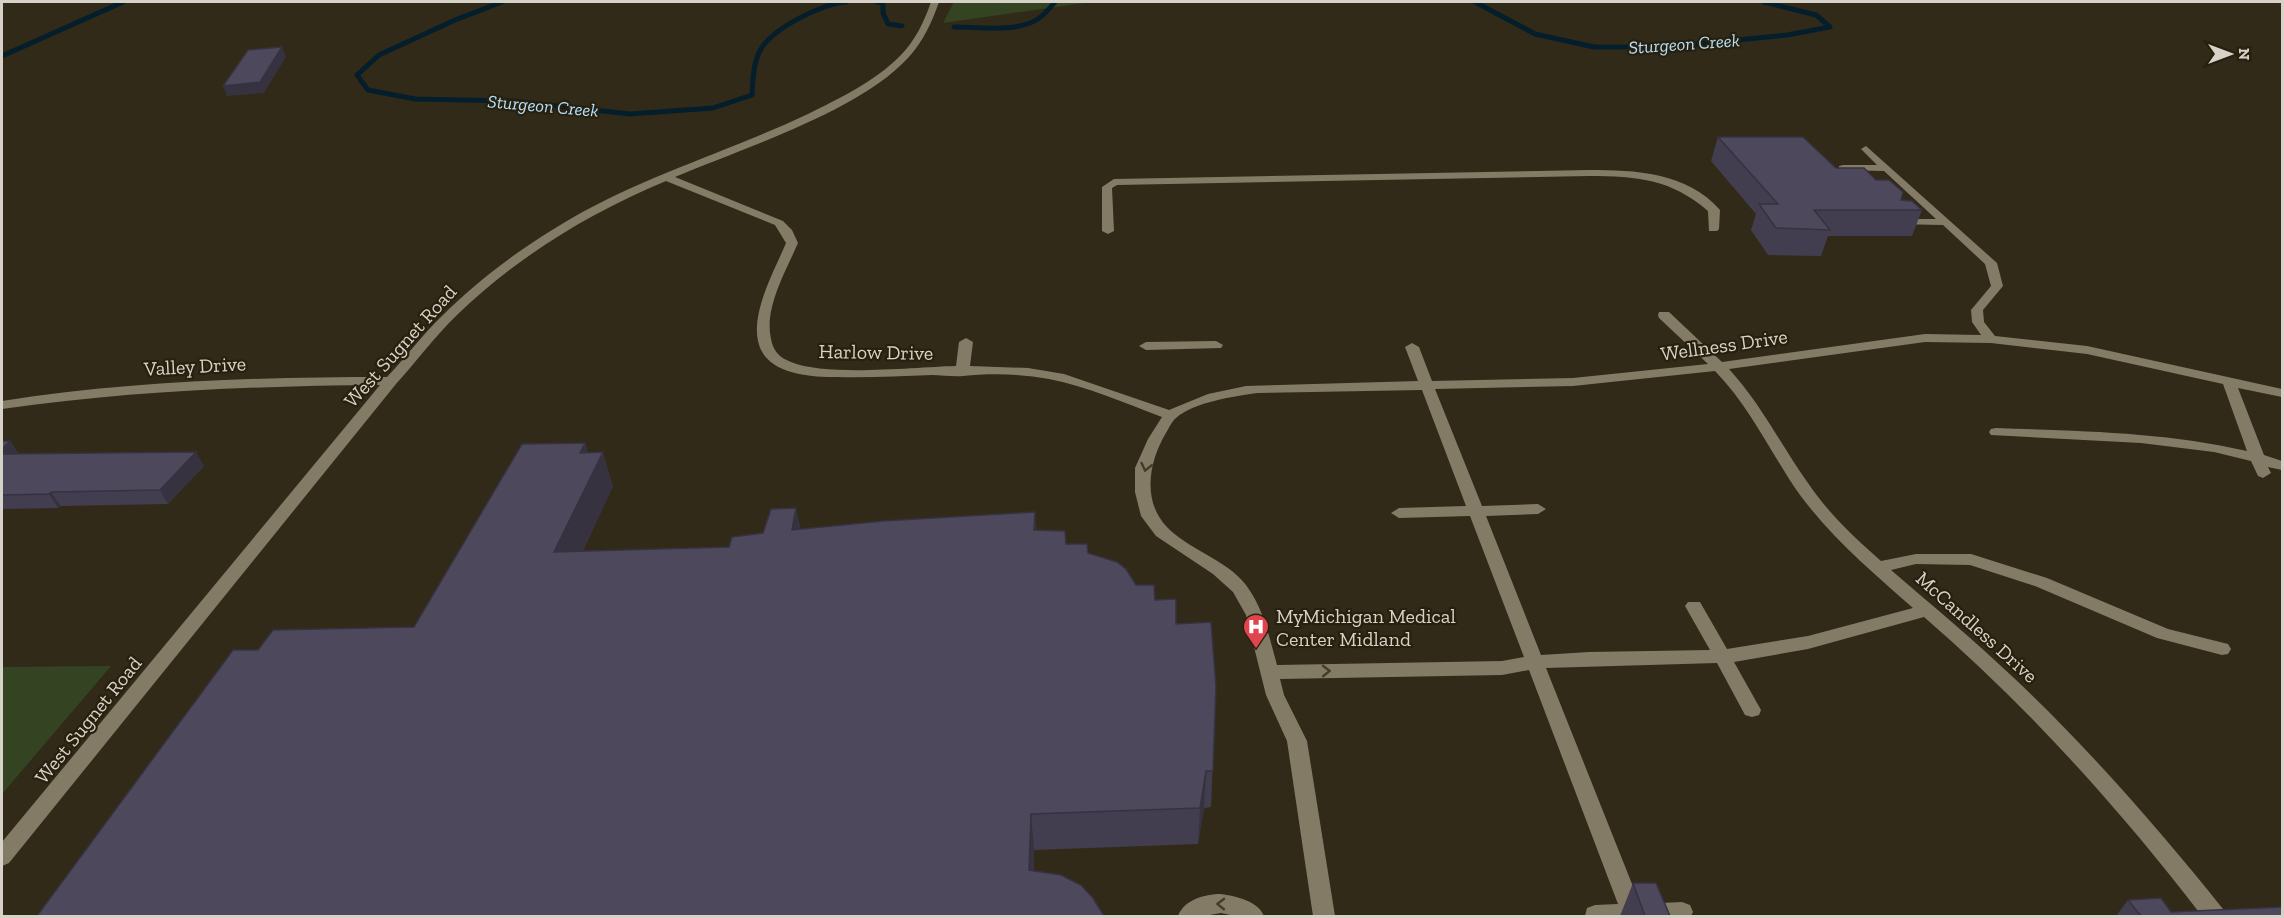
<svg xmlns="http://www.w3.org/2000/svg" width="2284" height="918" viewBox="0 0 2284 918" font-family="'Zilla Slab',serif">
<rect width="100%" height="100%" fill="#312a18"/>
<path fill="#344422" d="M954,2H1091L943,23Z
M111,666L2,794V667Z"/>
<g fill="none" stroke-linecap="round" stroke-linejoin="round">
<path stroke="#051e2c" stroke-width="5" d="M502,2L455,20L379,55L357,75L368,90L415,99L512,101L630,114L713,108L752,95C753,80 753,62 761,49C773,28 822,4 846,2
M877,2L883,3V13L888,24L902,26
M1475,2L1535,34L1594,47H1668L1787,35L1830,27L1816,15L1764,2
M954,27C979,27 1016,33 1038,19C1045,14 1050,8 1055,2
M2,56L123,2"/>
<path fill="#847b67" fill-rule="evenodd" d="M931,2H939C932,22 923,42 908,58C858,112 743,148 675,177L783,221L792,230L798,243C786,271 764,308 771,339C773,351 780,358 791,362C827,377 915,367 956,366L959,342L966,338L973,342L970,366L1028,368L1064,374L1169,410L1208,394L1246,386L1418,381L1405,347L1412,343L1419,347L1432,381L1573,378L1708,364L1659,318L1658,315L1659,312H1669L1722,362L1925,334L1981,335L1972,322L1971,310L1991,286L1985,264L1943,225L1893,224V220L1897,219H1936L1884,171L1839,170V166L1843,165H1877L1861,149L1866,146L1997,263L2003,286L1983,310L1984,322L1995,336L2087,346L2282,389V397L2238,388L2264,455L2282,461V470L2268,467L2271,473L2263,478L2258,476L2251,461L2214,452L2141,443L1991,435L1989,432L1991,429L1996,428C2081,431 2164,432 2247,451L2223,384L2087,354L1991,343L1925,342L1729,369C1761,404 1781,445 1808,483C1828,513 1855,538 1881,561L1916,554H1971L2047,578L2168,629L2228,644L2231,649L2228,654L2222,655L2157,638L2035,586L1970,565L1916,564L1891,570C1933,606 1975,641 2015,679C2090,750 2158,828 2223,909L2226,916H2202C2119,808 2027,706 1924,617L1808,649L1734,662L1761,710L1759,715L1752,717L1745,715L1717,663L1546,668L1640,904L1682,902L1690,905L1693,912L1691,916H1585L1587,908L1595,905L1618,904L1529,670L1502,675L1280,679L1284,695L1307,741L1335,916H1313L1287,741L1266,695L1246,615L1233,592L1213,574L1156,536L1141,516L1135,492V468L1148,439L1162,417C1125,403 1088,387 1049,379C1022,374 991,373 963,376C954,377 942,375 932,375C900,376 868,378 836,377C813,377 779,375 764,355C743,325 774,272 786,243L775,225L666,181C589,213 517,257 457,315C435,336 417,361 396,384L9,863L2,866V842L380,385C253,386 128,391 2,409V401C129,381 258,377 387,377C406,357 422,335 442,316C480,278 525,245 572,218C647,175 730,151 808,114C840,98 874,82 900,56C915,41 924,22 931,2ZM1715,371C1751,408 1771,454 1800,495C1832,538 1873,573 1913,608L1808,636L1727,649L1700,602H1688L1685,606L1710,650L1589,652L1541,655L1486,516L1538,514L1546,509L1538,504L1482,506L1435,389L1573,386ZM1422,390L1466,506L1399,508L1391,513L1399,518L1470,516L1524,657L1502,661L1277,665C1269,637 1264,609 1246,585C1226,559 1187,549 1166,526C1142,500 1149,461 1166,433C1169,428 1172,421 1176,418C1194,402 1235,396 1258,393Z
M1589,170C1635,170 1687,172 1720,210L1719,229L1717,231H1709L1708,211C1671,179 1637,176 1589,176L1117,185L1112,188L1114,231L1108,234L1102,231V187L1114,179Z
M1216,341L1223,345L1221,348L1146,350L1139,346L1146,342Z
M1221,894C1236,896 1258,901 1264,916H1235L1221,913L1204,916H1178C1184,900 1204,894 1221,894Z"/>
</g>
<path fill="#423e4f" d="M1718,137L1836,168L1922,210L1912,236H1828L1821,256L1768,255L1751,230L1756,214L1711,161Z
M2,441H10L18,453L204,466L168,504L61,506L58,508L2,509Z
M585,443L588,453L613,486L583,551L729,547L801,529L1037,530L1066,544L1088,553L1136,585L1155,600L1176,624L1216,686L1211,807L1204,808L1198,844L1034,850V871L1081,885L258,650L414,627Z
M1633,883L1670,916H1620Z
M2128,900L2171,912L2283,916H2116Z"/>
<path fill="#363240" d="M282,47L286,57L264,93L227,96L223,86Z
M10,441L19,454L2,460V449Z
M585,443L594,470L603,452L613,486L567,586L554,552L580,453Z
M196,452L204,466L168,504L160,490Z
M51,492L61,506L58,508L49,494Z
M796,508L804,543L792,530Z
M1035,512L1038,547L1034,530Z
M1206,771L1204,808L1198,844L1200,808Z
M1031,814L1034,850L1033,906L1029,870Z"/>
<path fill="#4d485c" stroke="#363240" stroke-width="1.5" d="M282,47L260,82L223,86L248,50Z
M1718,137H1803L1836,168H1864L1876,180H1889L1903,192L1901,200L1912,201L1922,210H1814L1830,230L1776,228L1759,204H1778Z
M2,441H10L2,449Z
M585,443L580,453L603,452L554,552L729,547L732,537L763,533L771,509L796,508L792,530L883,521L1035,512L1034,530L1065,531L1066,544H1087L1088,553L1117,562L1126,569L1136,585H1154L1155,600L1176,599V624L1211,622L1216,686L1213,771H1206L1200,808L1031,814L1029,870L1061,875L1081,885L1093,898L1104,916H37L233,650H258L273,630L414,627L522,444Z
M196,452L160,490L51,492L49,494L2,495V454Z
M1633,883H1656L1670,916H1645Z
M2161,898L2171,912L2283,907V916H2141L2128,900Z"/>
<defs><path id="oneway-chevron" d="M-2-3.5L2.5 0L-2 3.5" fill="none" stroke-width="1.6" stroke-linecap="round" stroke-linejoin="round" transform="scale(1.5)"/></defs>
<g stroke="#443b29">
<use href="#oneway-chevron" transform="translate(1146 467) rotate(103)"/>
<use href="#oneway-chevron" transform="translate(1326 671) rotate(-1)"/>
<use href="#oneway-chevron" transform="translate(1221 904) rotate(-179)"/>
</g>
<defs>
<symbol id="hospital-pin" viewBox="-11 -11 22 30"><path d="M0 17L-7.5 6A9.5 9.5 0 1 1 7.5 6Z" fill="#e0444e" stroke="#28200e"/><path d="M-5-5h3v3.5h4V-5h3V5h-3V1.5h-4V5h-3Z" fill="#fff"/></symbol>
</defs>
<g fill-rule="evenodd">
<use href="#hospital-pin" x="1241" y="612" width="30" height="40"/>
</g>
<g text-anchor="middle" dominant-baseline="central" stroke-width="4.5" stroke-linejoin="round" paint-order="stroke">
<g font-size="18" font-style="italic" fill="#b5e1fd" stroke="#28200e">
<text transform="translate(1684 44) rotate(-4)">Sturgeon Creek</text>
<text transform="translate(543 106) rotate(5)">Sturgeon Creek</text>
</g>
<g font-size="20" fill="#d7d2c7" stroke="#28200e">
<text transform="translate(1724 345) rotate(-8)">Wellness Drive</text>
<text transform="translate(400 346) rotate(-48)">West Sugnet Road</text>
<text transform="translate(876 352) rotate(1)">Harlow Drive</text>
<text transform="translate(195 366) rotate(-3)">Valley Drive</text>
<text transform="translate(1977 627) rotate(42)">McCandless Drive</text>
<text transform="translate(88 720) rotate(-51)">West Sugnet Road</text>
</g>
<g font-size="20" fill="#d7d2c7" stroke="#28200e" text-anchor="start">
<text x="1276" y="616">MyMichigan Medical<tspan x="1276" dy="23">Center Midland</tspan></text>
</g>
</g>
<rect width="2284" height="918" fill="none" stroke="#d7d2c7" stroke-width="6"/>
<g transform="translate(2230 54) rotate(90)" stroke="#28200e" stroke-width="4.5" paint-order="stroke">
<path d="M0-4.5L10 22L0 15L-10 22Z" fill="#d7d2c7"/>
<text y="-9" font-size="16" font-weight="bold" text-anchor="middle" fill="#d7d2c7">N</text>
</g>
</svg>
